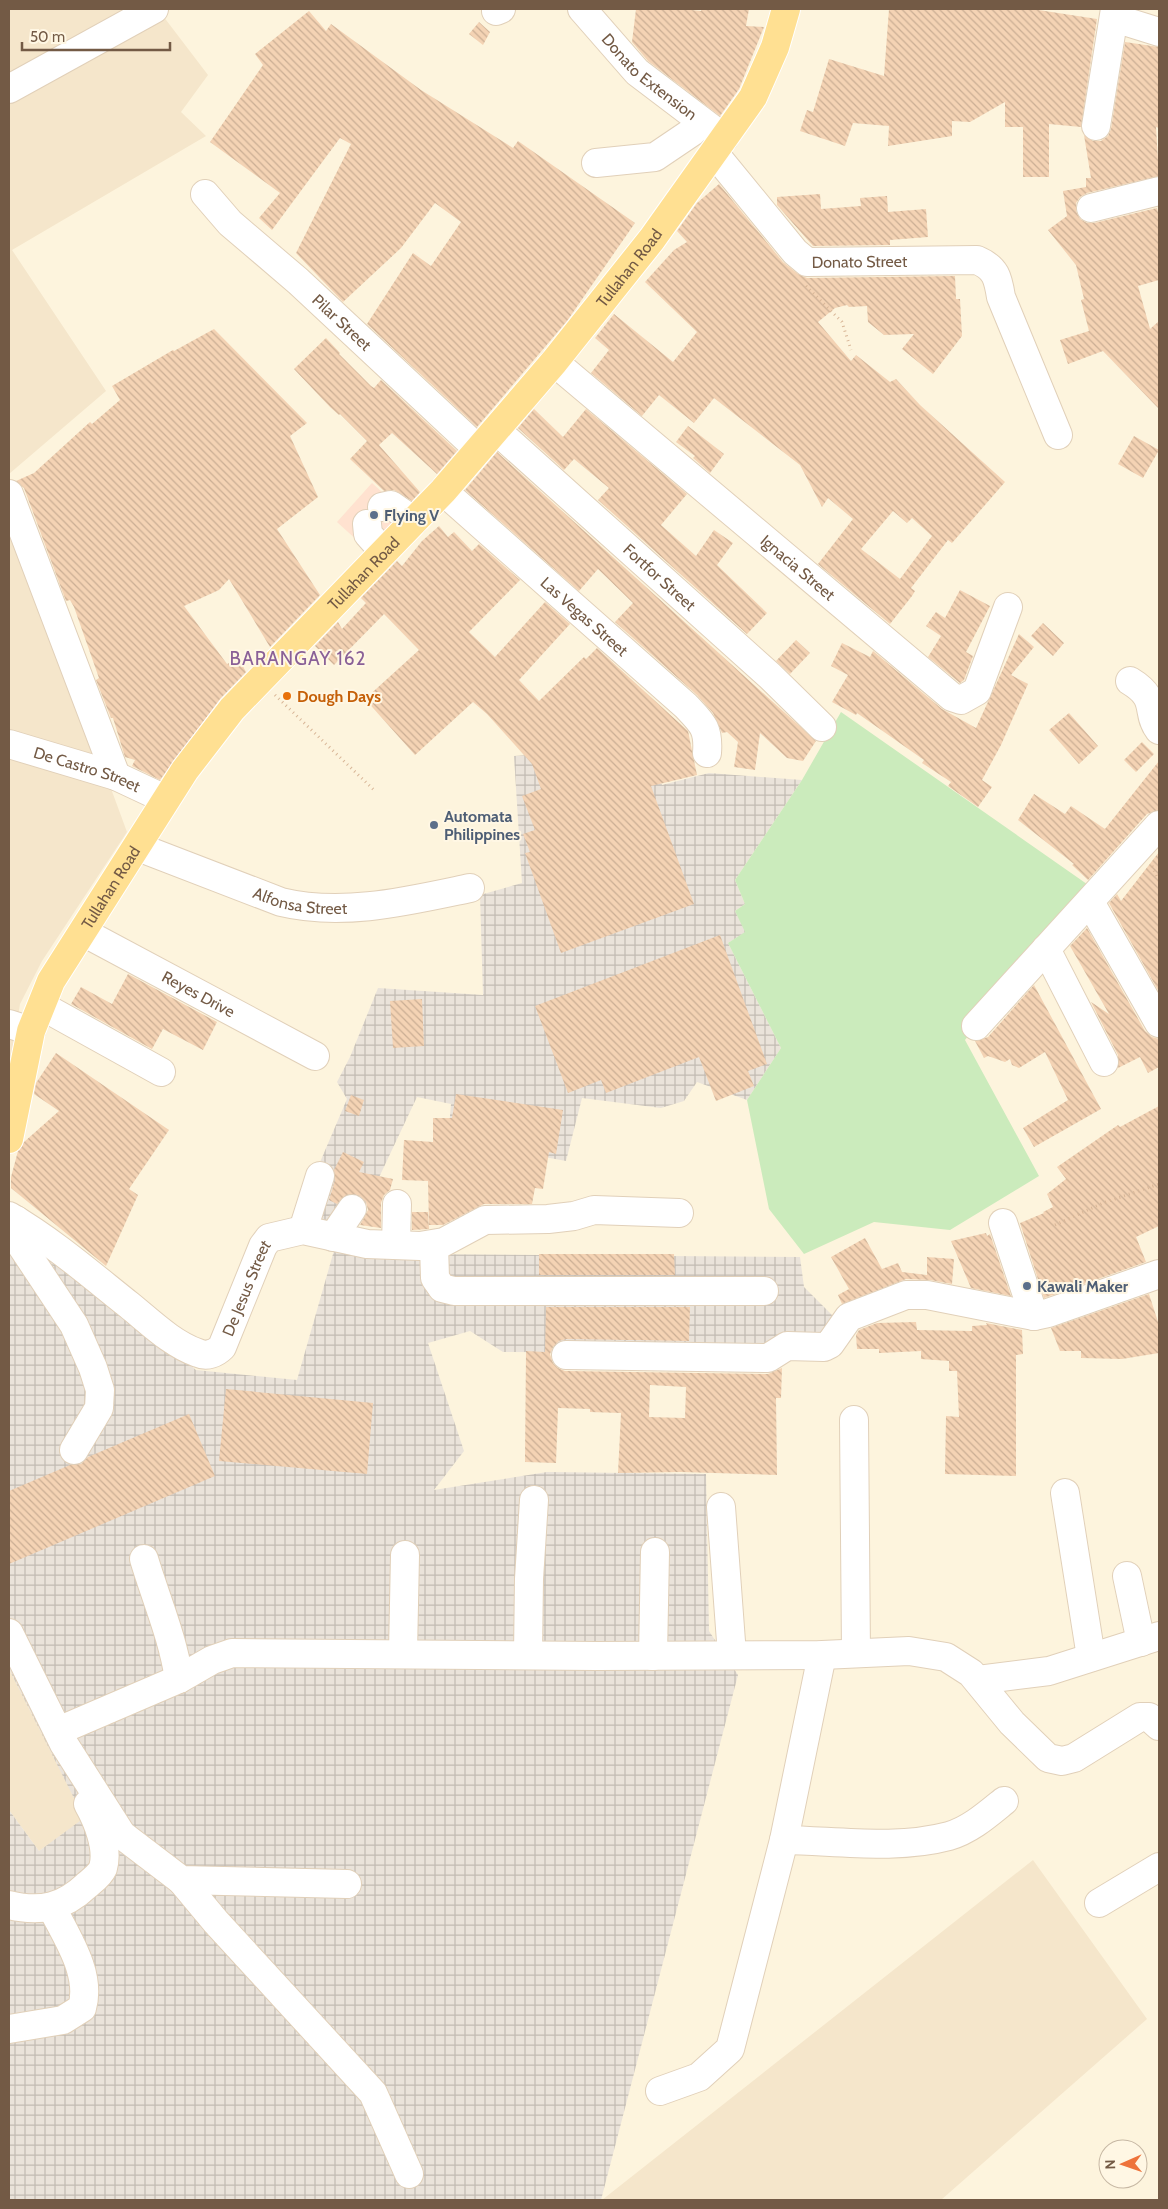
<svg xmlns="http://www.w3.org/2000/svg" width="1168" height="2209" viewBox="0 0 1168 2209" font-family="Cabin,sans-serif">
<defs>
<pattern id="industrial-grid" width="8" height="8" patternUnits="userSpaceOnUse" patternTransform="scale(1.25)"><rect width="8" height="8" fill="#eae3da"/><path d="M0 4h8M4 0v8" fill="none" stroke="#c2bbb3"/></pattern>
<pattern id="building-back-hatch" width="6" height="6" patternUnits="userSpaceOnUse" patternTransform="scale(1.25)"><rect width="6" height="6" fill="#f4d3b4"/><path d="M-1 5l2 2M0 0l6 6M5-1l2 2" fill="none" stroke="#caae94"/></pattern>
</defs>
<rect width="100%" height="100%" fill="#fdf4dd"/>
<path fill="#f5e6cb" d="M9,9H129L9,77Z
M160,12L208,75L181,112L206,136L12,250L106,391L9,474V100Z
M9,512L127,832L42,961L20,1004L9,1073Z
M9,1669L85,1819L39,1851L9,1810Z
M1033,1860L1147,2019L941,2200H602Z"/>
<path fill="#ffe2d0" d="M372,483L405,513L370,552L337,522Z"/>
<path fill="url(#industrial-grid)" d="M653,747L662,785L709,773L802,780L735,880L745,904L735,911L746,932L728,943L781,1048L747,1100L697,1082L684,1101L661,1108L582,1098L566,1161L448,1139L451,1104L417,1097L356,1226L297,1216L347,1099L337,1082L350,1057L378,988L483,995L480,895L522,883L514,756Z
M9,1237L37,1239L196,1370L297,1380L335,1247L402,1254L800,1257L804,1287L836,1319L818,1339L765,1353L503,1352L470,1331L428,1343L464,1451L434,1490L547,1472L706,1474L709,1631L738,1675L601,2200H9V1810L39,1851L84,1818L9,1669Z"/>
<path fill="#cbebbc" d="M841,712L1094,889L993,1003L965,1040L1039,1176L950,1230L874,1222L804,1254L769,1209L747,1100L781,1048L728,943L745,932L735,911L745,904L735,880L802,780Z"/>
<path fill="url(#building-back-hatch)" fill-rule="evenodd" d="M636,9H682L701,11L702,9H749L746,26L764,27L739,89L720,116L648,61L632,42Z
M889,9H1032L1097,19L1081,127L1049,124V177H1023V127H1005V102L970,122L952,121V136L888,146L889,126L853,123L845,146L800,131L807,110L813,112L829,59L884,76Z
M309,11L326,31L331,24L421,90L513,148L518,141L635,223L567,321L477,427L367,324L413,253L431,266L461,222L435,203L401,248L343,302L296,253L351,144L340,138L272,230L259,218L280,193L210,142L263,65L255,54Z
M479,22L490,32L483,45L469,34Z
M1125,42L1159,47V128L1156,127L1159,176L1087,193L1080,197L1076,203V211L1080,219L1087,223H1094L1157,208L1159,217V280L1138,286L1150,329L1159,321V409L1103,351L1068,364L1060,340L1089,331L1081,300L1084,299L1076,265L1048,230L1067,216L1063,191L1086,187V178H1091L1084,135L1093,141H1101L1108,136L1111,129Z
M719,184L783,262L798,274L807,278L955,276L956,299H960L962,336L933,374L902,349L914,334L884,335L868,322L867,306L849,307L847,305L835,308L818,322L851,361L856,355L890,382L896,379L920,405L1005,482L952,543L948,540L911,588L915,591L912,596L890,624L818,564L853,519L828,498L822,507L800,465L714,398L694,423L659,395L642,416L591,373L609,350L595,338L614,314L673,362L697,332L645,282L674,250L687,242L677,231L697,203ZM893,511L907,523L912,518L932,536L900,579L861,549Z
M820,194L821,209L861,206L860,198L887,196L888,212L926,209L928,237L890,240V245L813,246L777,205V197Z
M214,329L307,423L290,436L318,497L277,529L320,595L270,647L229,579L219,590L184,606L227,664L239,659L246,672L220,699L160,780L132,766L135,760L125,757L113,718H111L96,680L99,678L74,607L70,600L66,601L24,488L16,481L34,473L90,422L92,424L120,400L112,386L173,350L174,351Z
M326,338L340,353L339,354L371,386L374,388L381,380L457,451L437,474L392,433L379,445L420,492L412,501L394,490L384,491L350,459L367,441L340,414L339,415L330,407L294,369Z
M534,409L563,437L586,409L687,494L661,525L696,556L714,530L733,543L717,565L767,613L747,634L598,500L609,488L574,459L564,470L518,428Z
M688,426L724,454L710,473L693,458L695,456L676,442Z
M1134,436L1159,450L1143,478L1118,464Z
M497,452L816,741L803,761L787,758L760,733L755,770L734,767L738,742L727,732L722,733L713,713L697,695L615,622L633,603L598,569L579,591L465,490Z
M439,526L448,537L454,532L472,551L479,544L520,580L469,632L495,657L545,602L570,624L519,680L539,701L584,657L586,659L597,648L688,731L697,775L651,786L694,904L561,953L525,853L530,852L523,834L535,830L522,796L541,789L532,764L487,714L473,702L415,755L365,699L419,650L384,614L334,665L315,646L338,622L342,629L366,603L361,598L397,561L402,566L422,541Z
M960,590L990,606L966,652L973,656L964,680L960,683L928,657L941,636L926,626L936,612L945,618Z
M1043,623L1064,643L1053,656L1031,636Z
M1019,634L1034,647L1011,675L1028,684L1001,745L982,780L992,787L978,807L948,786L951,782L922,763L924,760L857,713L856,715L832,702L848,675L831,666L842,643L870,657L873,651L942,709L976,728Z
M796,640L810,653L790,674L776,661Z
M1069,713L1098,746L1079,764L1049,730Z
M1142,742L1154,754L1136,772L1124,760Z
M1159,761V810L1147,814L1088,880L1072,865L1074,864L1018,820L1034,794L1065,814L1071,806L1105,829Z
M1159,852V992L1109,903L1117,894L1121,901Z
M1087,928L1145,1031L1152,1037L1159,1039V1067L1148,1073L1140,1057L1118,1068V1055L1091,1002L1109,1014L1070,946Z
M720,935L767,1064L748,1071L754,1086L716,1101L699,1057L606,1093L601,1080L568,1093L535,1006Z
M128,974L217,1022L203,1050L163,1029L152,1049L71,1004L81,987L112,1004Z
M1034,985L1101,1109L1034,1147L1023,1128L1068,1100L1045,1052L1019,1068L1012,1065L1010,1059L1005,1062L988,1056L984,1058L975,1041L988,1037Z
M422,999L424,1046L393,1048L390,1001Z
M56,1053L169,1130L129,1189L138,1195L106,1266L11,1188V1177L18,1151L24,1142L59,1111L34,1094L36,1083Z
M456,1094L563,1110L556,1154L549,1152L543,1189L535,1188L532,1204H484L443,1225H429L428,1181L402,1180L404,1140L433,1142V1118H452Z
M351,1095L364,1100L359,1116L345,1111Z
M1159,1106V1226L1136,1237L1146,1262L1044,1298L1020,1223L1044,1213L1043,1212L1053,1207L1047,1194L1066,1179L1057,1167L1118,1125L1120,1127Z
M343,1152L364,1162L359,1172L393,1179L390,1190L384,1195L381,1203V1228L360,1225L368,1210L366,1202L360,1196L354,1194L346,1195L337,1204L329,1200L335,1180L334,1170Z
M412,1212H428L429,1229L412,1230Z
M986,1233L987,1236L990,1234L1011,1296L971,1288L951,1241Z
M865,1238L882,1269L898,1263L902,1272L927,1275V1257L954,1259L952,1284L930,1280L906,1279L842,1304L838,1295L849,1289L831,1257Z
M539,1254H674L675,1275H539Z
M1149,1294L1159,1325V1353L1122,1359L1081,1358V1351H1060L1051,1328Z
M546,1307H690L689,1341L566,1339L559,1341L553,1347L550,1354L553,1363L558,1368L565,1371L768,1374L782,1368L781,1398H776L777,1475L681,1472L618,1473L621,1413L590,1412V1409L558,1408L556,1463L525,1462L526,1351L545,1352ZM650,1385L686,1387L685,1418L649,1417Z
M916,1322L917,1330L972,1331V1326L987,1325L986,1323L1022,1330L1023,1354L1016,1355V1476L945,1474L946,1416L959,1417L957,1371H949V1361L921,1359V1351L879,1353V1349H857L856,1335L859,1330L877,1323Z
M226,1389L373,1403L367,1474L219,1461Z
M189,1414L215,1476L9,1564V1491L70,1465L81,1464L88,1457Z"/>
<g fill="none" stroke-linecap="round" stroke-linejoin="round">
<defs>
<g id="minor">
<path id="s1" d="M582,9L637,72L724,138"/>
<path d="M496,11L501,9"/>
<path d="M1115,13L1127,22L1159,32"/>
<path d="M9,89L154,9"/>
<path d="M1096,126L1115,9"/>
<path id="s2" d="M714,153L795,252L807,262L977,260C996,268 998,278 1001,297L1058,435"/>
<path d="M596,163L655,157L692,132L702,122"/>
<path id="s3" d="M205,194L230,223L298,281L478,449"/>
<path d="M1091,208L1159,191"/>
<path id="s4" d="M554,362L952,697L961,700L977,691L1008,607"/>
<path id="s5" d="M496,430L770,676L822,727"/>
<path id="s6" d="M443,491L686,706C702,723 709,728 707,753"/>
<path d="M9,494L116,776"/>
<path d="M382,507L391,505L414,521"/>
<path d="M367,524L368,534L384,552"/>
<path d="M1130,681C1160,699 1145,712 1159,730"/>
<path id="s7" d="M9,744L116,776L165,799"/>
<path id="s8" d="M138,847L281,902C343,917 408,901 470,888"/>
<path d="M1090,902L1159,1023"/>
<path id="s9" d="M83,932L315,1056"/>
<path d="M1046,949L1104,1062"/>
<path d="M42,1006L161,1072"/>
<path d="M9,1024L31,1031"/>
<path d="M976,1026L1159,825"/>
<path id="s10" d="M9,1216C52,1241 90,1274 129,1305C150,1322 172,1344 198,1353C207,1357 216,1353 222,1347L263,1246L269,1238L303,1230L367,1244L420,1246L444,1242L485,1220L548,1219L574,1216L594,1210L679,1213"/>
<path d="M16,1220L17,1239L74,1325L93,1368L100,1390L99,1408L74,1450"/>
<path d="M1003,1223L1034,1316"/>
<path d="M303,1230L320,1176"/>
<path d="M333,1237L352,1209"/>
<path d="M396,1245L397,1204"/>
<path d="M434,1245L435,1278L442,1288L454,1291H764"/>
<path d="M566,1355L768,1358L787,1346L824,1347L830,1344L849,1317L906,1295H927L1034,1316L1048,1313L1159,1274"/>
<path d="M854,1420L856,1653"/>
<path d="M1065,1493L1091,1657"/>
<path d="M721,1507L732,1655"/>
<path d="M144,1559C156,1599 173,1638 179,1679"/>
<path d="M1127,1576L1141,1642"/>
<path d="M9,1633L64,1744L122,1835L181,1880L347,1884"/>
<path d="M403,1653L405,1555"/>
<path d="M528,1655L529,1579L534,1500"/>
<path d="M653,1656L655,1552"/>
<path d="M978,1680L1049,1671L1159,1636"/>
<path d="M58,1731L179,1679L212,1660L232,1653L596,1656L822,1655L909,1651L946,1657L971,1673L1012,1723L1048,1758L1062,1761L1074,1758L1140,1717H1149L1159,1726"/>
<path d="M784,1840C838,1841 897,1850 949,1836C970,1830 988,1814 1004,1801"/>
<path d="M181,1880L216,1922L373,2093L409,2174"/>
<path d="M1099,1903L1159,1867"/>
<path d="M9,1905C41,1913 64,1907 87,1885C93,1880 100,1875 103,1868C109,1848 97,1820 88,1804"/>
<path d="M9,2029L63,2020L82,2008C92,1974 67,1938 52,1908"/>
<path d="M660,2091L699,2077L730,2049L784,1840L822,1655"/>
</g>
<g id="major">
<path id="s11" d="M9,1139L31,1031L51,981L185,770L232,709L443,491L554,362L652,239L753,97L775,47L786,9"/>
</g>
</defs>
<use href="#minor" stroke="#e1d0b9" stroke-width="30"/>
<use href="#major" stroke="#fff" stroke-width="30"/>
<path stroke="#d8b697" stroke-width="3" stroke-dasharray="1 4" stroke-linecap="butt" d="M806,286L842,322L851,350
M275,695L374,790
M1152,866L1159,881
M1055,1225L1103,1203L1159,1184"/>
<use href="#minor" stroke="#fff" stroke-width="28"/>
<use href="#major" stroke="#ffe092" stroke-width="28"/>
</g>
<g fill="#5c6f8a" stroke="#fff7e4" stroke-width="2">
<circle cx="374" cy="515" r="5"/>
<circle cx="434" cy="825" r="5"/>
<circle cx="1027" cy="1286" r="5"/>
</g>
<circle fill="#e8710a" stroke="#fff7e4" stroke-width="2" cx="287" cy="696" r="5"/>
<g text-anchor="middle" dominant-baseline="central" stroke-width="4" stroke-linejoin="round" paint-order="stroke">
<g font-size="16" fill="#735a45" stroke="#fff7e4">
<text stroke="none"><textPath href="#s1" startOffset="96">Donato Extension</textPath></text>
<text stroke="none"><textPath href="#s2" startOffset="196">Donato Street</textPath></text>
<text stroke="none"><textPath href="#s11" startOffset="1085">Tullahan Road</textPath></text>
<text stroke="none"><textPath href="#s3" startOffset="188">Pilar Street</textPath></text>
<text stroke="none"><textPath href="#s4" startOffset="319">Ignacia Street</textPath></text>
<text stroke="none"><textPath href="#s11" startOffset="680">Tullahan Road</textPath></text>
<text stroke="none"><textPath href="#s5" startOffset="220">Fortfor Street</textPath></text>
<text stroke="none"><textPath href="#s6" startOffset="189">Las Vegas Street</textPath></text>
<text stroke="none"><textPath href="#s7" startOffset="82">De Castro Street</textPath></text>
<text stroke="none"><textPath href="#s11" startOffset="275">Tullahan Road</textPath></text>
<text stroke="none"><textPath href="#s8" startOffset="172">Alfonsa Street</textPath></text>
<text stroke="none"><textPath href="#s9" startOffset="131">Reyes Drive</textPath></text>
<text stroke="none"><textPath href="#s10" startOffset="324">De Jesus Street</textPath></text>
</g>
<g font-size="16" font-weight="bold" fill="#4e5e75" stroke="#fff7e4" text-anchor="start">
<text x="384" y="515">Flying V</text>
<text x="444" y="816">Automata<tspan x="444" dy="18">Philippines</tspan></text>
<text x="1037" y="1286">Kawali Maker</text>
</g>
<g font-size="16" font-weight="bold" fill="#c56008" stroke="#fff7e4" text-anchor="start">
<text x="297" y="696">Dough Days</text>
</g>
<g font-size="19" letter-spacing="1" fill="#8a6097" stroke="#fff7e4">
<text x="298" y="658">BARANGAY 162</text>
</g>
</g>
<rect width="1168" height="2209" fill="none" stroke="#735a45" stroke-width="20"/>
<g transform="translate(1123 2164) rotate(268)"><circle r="24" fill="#fff7e4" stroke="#c7b8a4"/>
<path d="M0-4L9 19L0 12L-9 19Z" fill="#ee733b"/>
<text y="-8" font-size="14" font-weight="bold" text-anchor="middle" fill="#735a45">N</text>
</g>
<path d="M22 42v8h148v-8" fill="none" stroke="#735a45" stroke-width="2.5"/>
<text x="30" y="42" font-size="15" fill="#735a45" stroke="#fff7e4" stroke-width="4" paint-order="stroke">50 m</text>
</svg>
